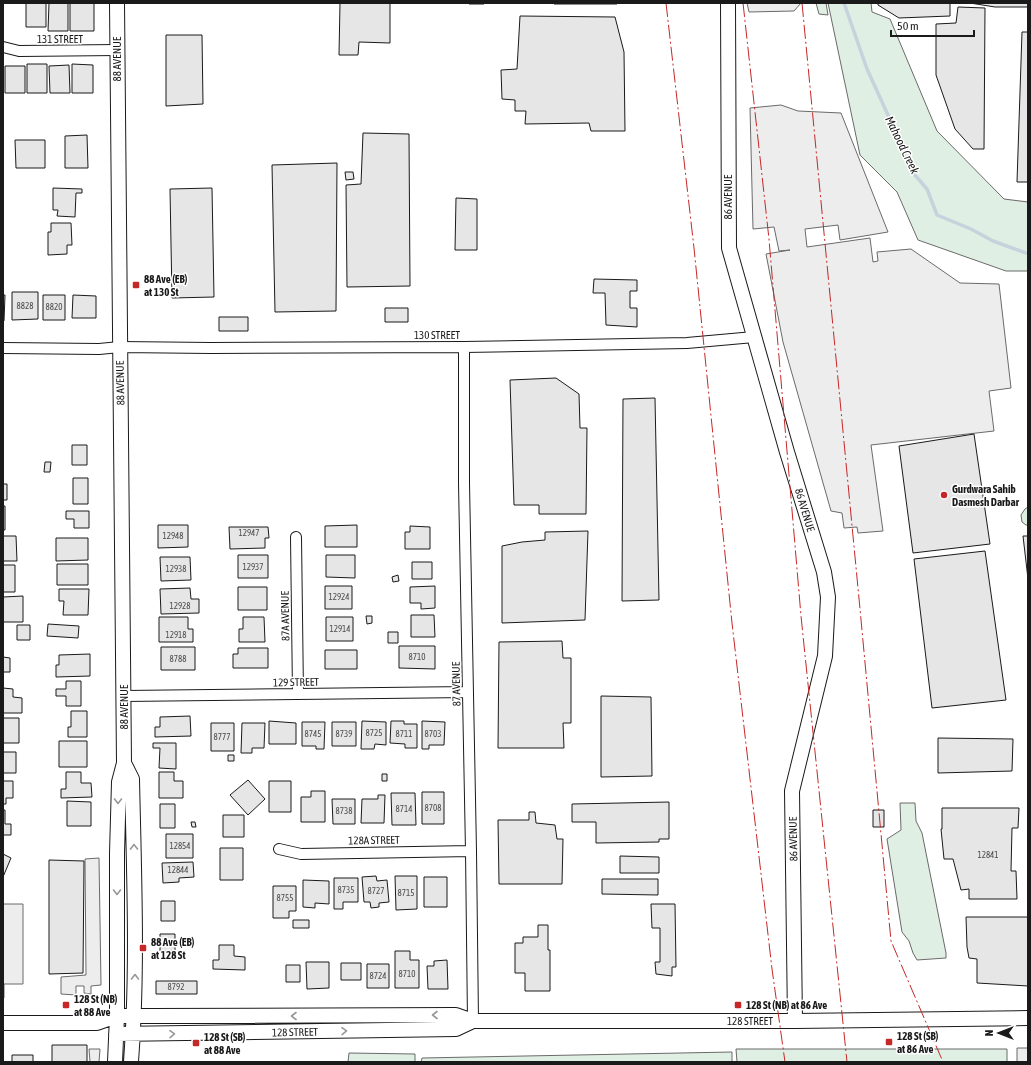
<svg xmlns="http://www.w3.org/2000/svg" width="1031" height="1065" viewBox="0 0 1031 1065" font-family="'Asap Condensed',sans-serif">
<rect width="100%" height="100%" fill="#fff"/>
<path fill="#e0efe3" stroke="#6a6a6a" d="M816,3H826L828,15L819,14Z
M828,3H871L872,12L890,19L937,131L1004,199L1028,202V271H1006L918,240L897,192L860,155Z
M1028,507V525H1026L1022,522L1021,515L1025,509Z
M900,803H915L916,821L922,833L946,953V958L917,960L913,953L909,941L902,932L887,839L901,830Z
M736,1049H1007V1062H737Z
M732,1052V1062H421L422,1058Z
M349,1053L415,1054V1062H348Z"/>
<path fill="#ededed" stroke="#6a6a6a" d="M747,3H801L794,11L749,12Z
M781,105L798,111L841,113L888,232L840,240L838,225L805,229L807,247L870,238L873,262L878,261L877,252L911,249L960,283L999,284L1011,388L989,391L994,431L871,445L883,531L858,533L857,527L844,528L842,513L831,511L783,342L766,254L790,250L779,251L774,227L753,229L750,108Z
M99,858L101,985L91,986V994L84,993V986H76V995L61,994V977L86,975L85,859Z
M3,904H23V984H4V998H3Z
M1017,1048H1028V1062H1017Z
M89,1049H100L99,1062H90Z"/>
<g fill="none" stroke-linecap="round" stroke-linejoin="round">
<path stroke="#c6d2dc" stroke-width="3.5" d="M844,3L867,69L893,126L904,155L914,174L927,189L937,215L971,229L993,241L1026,253H1028"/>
</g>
<path fill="#e6e6e6" stroke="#1a1a1a" d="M26,3H46V27H26Z
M49,3H68V31H48Z
M70,3H94V31H70Z
M340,3H390V43L359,42L358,55H339Z
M469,3H484V4H469Z
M554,3H617V4H554Z
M878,3H950V16L899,18L878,5Z
M970,3H1028V7H995Z
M958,7L985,8L984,149H973L955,129L936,75V24L956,23Z
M520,16L615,17L624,52L625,131H591L589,123L525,124L526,111H515V100L502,99L501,70L517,69Z
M1022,32H1028V182H1017Z
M166,35H202L203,104L166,106Z
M27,64H47V93H27Z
M72,64L93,65V93H72Z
M69,65L70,93H50L49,66Z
M5,66H25V93H5Z
M363,133L409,134L410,286L347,287L346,185L361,184Z
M87,135L88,168H65V136Z
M15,140H45V168H16Z
M337,163L336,311L275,312L272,165Z
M345,172H353L354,179L346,180Z
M53,188L82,189V193H76L75,217L57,216L58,210H53Z
M212,188L214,297L172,298L170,189Z
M456,198L477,199V250H455Z
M51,223H71L72,245H67V254L48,255V232H51Z
M594,279L637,280V291H630V308H637V327L606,325L605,293H593Z
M12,292H38V319L12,320Z
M3,295H5L4,321H3Z
M43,295H65V320H43Z
M73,295L96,296V318H72Z
M385,308H408V322H385Z
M219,317H248V331H219Z
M556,378L579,394L580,428H587L586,514H539V505H514L510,380Z
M655,398L659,600L622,601L623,399Z
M974,434L990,544L913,553L899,446Z
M72,445H87V465H72Z
M45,462H51L50,472H44Z
M73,478H88V504H73Z
M3,484H7V500H3Z
M3,506H5V530H3Z
M66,511H89V528H74V519H66Z
M158,525H188V547L158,548Z
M357,525V547H325V526Z
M410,526L430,527V549H405V532H410Z
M229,527H268L269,538H265V548L230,549Z
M588,531L585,620L502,623V546L522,542L545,540V532Z
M3,536H16L17,561H3Z
M1023,536H1028V579Z
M56,538H88V560L56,561Z
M985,551L1006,700L932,708L914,559Z
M238,555H268V578H238Z
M326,555H355V578L326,577Z
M160,557H190L191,580L161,581Z
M412,562H432V579H412Z
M57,564H88V585H57Z
M3,565H15V592H3Z
M398,575L399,581L393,582L392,577Z
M325,586H352V609H325Z
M435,586V608L421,609V603H410V587Z
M238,587H267V610H238Z
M190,588L191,599H199V613L161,614L160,589Z
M59,589H89L88,615H63L64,601H59Z
M23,596V622H3V597Z
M411,615H434L435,637H411Z
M366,616H372V623L367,624Z
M159,617H188V629H193V642H159Z
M243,617H264L265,642H239V629H243Z
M326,617H353V641H326Z
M48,624L79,626L78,638L47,636Z
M17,625H30V640H17Z
M388,632H398V643H388Z
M562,641L563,658H571V723H563L564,748H498L499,642Z
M399,646H435V669L399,668Z
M161,647H195V670H161Z
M238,648H268V668H233V654H238Z
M325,650H357V669H325Z
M90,654V676L56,677V665H59V655Z
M3,657L10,658V672H3Z
M66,681H81V706H66V696H56V689H66Z
M3,688L13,689V697L22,698V713H3Z
M601,696L651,697L652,776L601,777Z
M71,711H87V737H68V727H71Z
M190,716L191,736L155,737V727H160V717Z
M3,718H19V743H3Z
M269,721L296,723V744H269Z
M362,721L386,722V745L375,744L374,749H361Z
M391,721H404V724H417V748H405V744L390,743Z
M422,721L445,722L444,745H429V749H422Z
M302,722H325L324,749H316V746H302Z
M332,722H356V746H332Z
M211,723H234V751H211Z
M242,723H265L264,748H252V753H241Z
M938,738L1013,739L1012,771L938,773Z
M59,741H87V767H59Z
M153,743H176V769L159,768L160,748H153Z
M3,752H16V773H3Z
M228,755H234V761H228Z
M66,772H81V783H91L92,797L61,798V789H66Z
M159,772H174V781H183V798H159Z
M382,774H387V781H382Z
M248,780L265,799L248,815L230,795Z
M3,781H13V798H6V804H3Z
M269,781H291V812H269Z
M311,791H325V822H301V797H311Z
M422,792H444V824H422Z
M391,793H415L416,825H392Z
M378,795H385L384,823H361L362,799H378Z
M332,799H355V824H333Z
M67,801L91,802V826H67Z
M669,802V839H659V842L596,843V822H572V804Z
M160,804H175V828H160Z
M942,808H1019L1018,828H1012L1011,871H1016L1017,899H969V889L961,890L953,859H944L941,829H942Z
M3,810H5V824H11V835H3Z
M873,810H884V827H873Z
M529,812H535L536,823L555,825L557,839H563L562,884H499L498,820H529Z
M223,815H244V837H223Z
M191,822H195L196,827H192Z
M166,834H193V858H166Z
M220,848H243V880H220Z
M3,854L11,858L3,877Z
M620,856L659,857V873H620Z
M49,860L84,861L83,973L49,974Z
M193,862L194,877L179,878V882L163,883L162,863Z
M376,876L377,881L387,880L389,902L379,903V907L371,908L370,902H364L362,877Z
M395,876H417V909L396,910Z
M424,877H447V907H424Z
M334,878H358V902H343V909H334Z
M602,879H658V895L602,894Z
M303,880L329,881V904L315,903V908L303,907Z
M273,886H296V911H289V918H273Z
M161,901H175V921H161Z
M651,904H675L676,967H672V976L656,974L655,962H660V928H652Z
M966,917H1028V986L977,983V959L969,958L967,947Z
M293,920H309V928H293Z
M538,925H548V950H550V991H525V973H515V943H523V937H538Z
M160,934H175V951H160Z
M219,945H234V956L245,957V970L213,969V960H219Z
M395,951H410V960H419V988H395Z
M447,960L448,989H428L427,966H434V961Z
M306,962H329V988L307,989Z
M341,963H361V980H341Z
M367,964H389V988H367Z
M286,965H300V982H286Z
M156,981H197V994H156Z
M52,1045H87V1062H52Z
M12,1055H33V1062H12Z"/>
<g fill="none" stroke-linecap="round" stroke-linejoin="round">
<defs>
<path id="street" d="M3,47L19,51L117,50
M464,347V483L471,851L473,1021
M3,348L99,349L120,347L211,348L464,347L687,343L754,337
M296,537L298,694
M124,696L468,692
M279,849L301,854L471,851"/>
<path id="secondary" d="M728,3L729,248L787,452L824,572L828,597L825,656L792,791L795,1021
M124,763L132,779C134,874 138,968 131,1062
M3,1023H97L117,1016H150L456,1015L473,1021H795L1028,1018
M116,1034L456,1029L473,1021
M115,1062L117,1016V853L119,782L124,763L117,3"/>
</defs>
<use href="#street" stroke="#1a1a1a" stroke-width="12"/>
<use href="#secondary" stroke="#1a1a1a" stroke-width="16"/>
<use href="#street" stroke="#fff" stroke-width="10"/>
<use href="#secondary" stroke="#fff" stroke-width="14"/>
<path stroke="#c62828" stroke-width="1" stroke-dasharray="14 3 2 3" stroke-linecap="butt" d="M666,3L694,248L732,623L772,969L785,1062
M743,3L769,239L801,616L847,1062
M802,3L860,609L891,941L943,1062"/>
</g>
<defs><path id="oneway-chevron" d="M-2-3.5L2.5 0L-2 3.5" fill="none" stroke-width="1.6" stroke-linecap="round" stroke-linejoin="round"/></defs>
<g stroke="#989898">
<use href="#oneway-chevron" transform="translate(118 801) rotate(91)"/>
<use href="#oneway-chevron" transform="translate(134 847) rotate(-91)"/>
<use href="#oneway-chevron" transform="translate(117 892) rotate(90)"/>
<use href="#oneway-chevron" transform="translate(135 977) rotate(-90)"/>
<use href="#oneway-chevron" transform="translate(435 1015) rotate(180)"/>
<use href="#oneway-chevron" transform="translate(294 1016) rotate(180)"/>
<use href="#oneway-chevron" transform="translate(344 1031) rotate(-1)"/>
<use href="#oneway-chevron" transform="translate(172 1034) rotate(-1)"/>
</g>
<g fill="#c62828" stroke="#fff" stroke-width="1.5">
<rect x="132" y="281" width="8" height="8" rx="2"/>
<circle cx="944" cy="495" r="4"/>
<rect x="139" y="944" width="8" height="8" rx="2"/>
<rect x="62" y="1001" width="8" height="8" rx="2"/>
<rect x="734" y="1001" width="8" height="8" rx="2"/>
<rect x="885" y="1038" width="8" height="8" rx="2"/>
<rect x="192" y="1039" width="8" height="8" rx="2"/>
</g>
<g text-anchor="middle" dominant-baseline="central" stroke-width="3" stroke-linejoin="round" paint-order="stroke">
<g font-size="9" fill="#4d4d4d">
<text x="25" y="306">8828</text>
<text x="54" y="307">8820</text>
<text x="249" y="533">12947</text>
<text x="173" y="536">12948</text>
<text x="253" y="567">12937</text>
<text x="176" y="569">12938</text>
<text x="339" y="597">12924</text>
<text x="180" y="606">12928</text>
<text x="340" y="629">12914</text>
<text x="176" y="635">12918</text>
<text x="417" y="657">8710</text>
<text x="178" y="659">8788</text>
<text x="374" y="733">8725</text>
<text x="313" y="734">8745</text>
<text x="344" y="734">8739</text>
<text x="404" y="734">8711</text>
<text x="433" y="734">8703</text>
<text x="222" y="737">8777</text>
<text x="433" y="808">8708</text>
<text x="404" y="809">8714</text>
<text x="344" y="811">8738</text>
<text x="180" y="846">12854</text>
<text x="988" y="855">12841</text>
<text x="178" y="870">12844</text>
<text x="346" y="890">8735</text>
<text x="376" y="891">8727</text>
<text x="406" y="893">8715</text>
<text x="285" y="898">8755</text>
<text x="407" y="974">8710</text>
<text x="378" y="976">8724</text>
<text x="176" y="987">8792</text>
</g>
<g font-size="11" fill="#1a1a1a" stroke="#fff">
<text x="60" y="39">131 STREET</text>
<text transform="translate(117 59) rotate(-90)">88 AVENUE</text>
<text transform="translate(728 197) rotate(-90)">86 AVENUE</text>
<text x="437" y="335">130 STREET</text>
<text transform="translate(120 383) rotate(-91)">88 AVENUE</text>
<text transform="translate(805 510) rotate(73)">86 AVENUE</text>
<text transform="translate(285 616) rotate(-91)">87A AVENUE</text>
<text transform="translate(296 682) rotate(-1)">129 STREET</text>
<text transform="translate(456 684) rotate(-91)">87 AVENUE</text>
<text transform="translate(124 707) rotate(-90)">88 AVENUE</text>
<text transform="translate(793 839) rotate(-91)">86 AVENUE</text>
<text transform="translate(374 840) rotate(-1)">128A STREET</text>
<text x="750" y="1021">128 STREET</text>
<text transform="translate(295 1032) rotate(-1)">128 STREET</text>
</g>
<g font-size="11" font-weight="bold" fill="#1a1a1a" stroke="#fff" text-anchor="start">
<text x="144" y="279">88 Ave (EB)<tspan x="144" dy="13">at 130 St</tspan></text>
<text x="952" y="489">Gurdwara Sahib<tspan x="952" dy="13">Dasmesh Darbar</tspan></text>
<text x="151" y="942">88 Ave (EB)<tspan x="151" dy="13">at 128 St</tspan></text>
<text x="74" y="999">128 St (NB)<tspan x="74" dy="13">at 88 Ave</tspan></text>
<text x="746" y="1005">128 St (NB) at 86 Ave</text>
<text x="897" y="1036">128 St (SB)<tspan x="897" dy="13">at 86 Ave</tspan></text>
<text x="204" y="1037">128 St (SB)<tspan x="204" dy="13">at 88 Ave</tspan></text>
</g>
<g font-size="12" font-style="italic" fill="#1a1a1a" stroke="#fff">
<text transform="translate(902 145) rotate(64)">Mahood Creek</text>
</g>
</g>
<rect width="1031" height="1065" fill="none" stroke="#1a1a1a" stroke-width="8"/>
<g transform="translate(999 1033) rotate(270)" stroke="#ffffff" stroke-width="3" paint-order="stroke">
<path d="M0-3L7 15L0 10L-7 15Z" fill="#1a1a1a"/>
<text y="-6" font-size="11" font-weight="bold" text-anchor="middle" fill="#1a1a1a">N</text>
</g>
<path d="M891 30v6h83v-6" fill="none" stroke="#1a1a1a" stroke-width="2"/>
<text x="897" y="30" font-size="12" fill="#1a1a1a" stroke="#ffffff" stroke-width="3" paint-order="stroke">50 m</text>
</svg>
